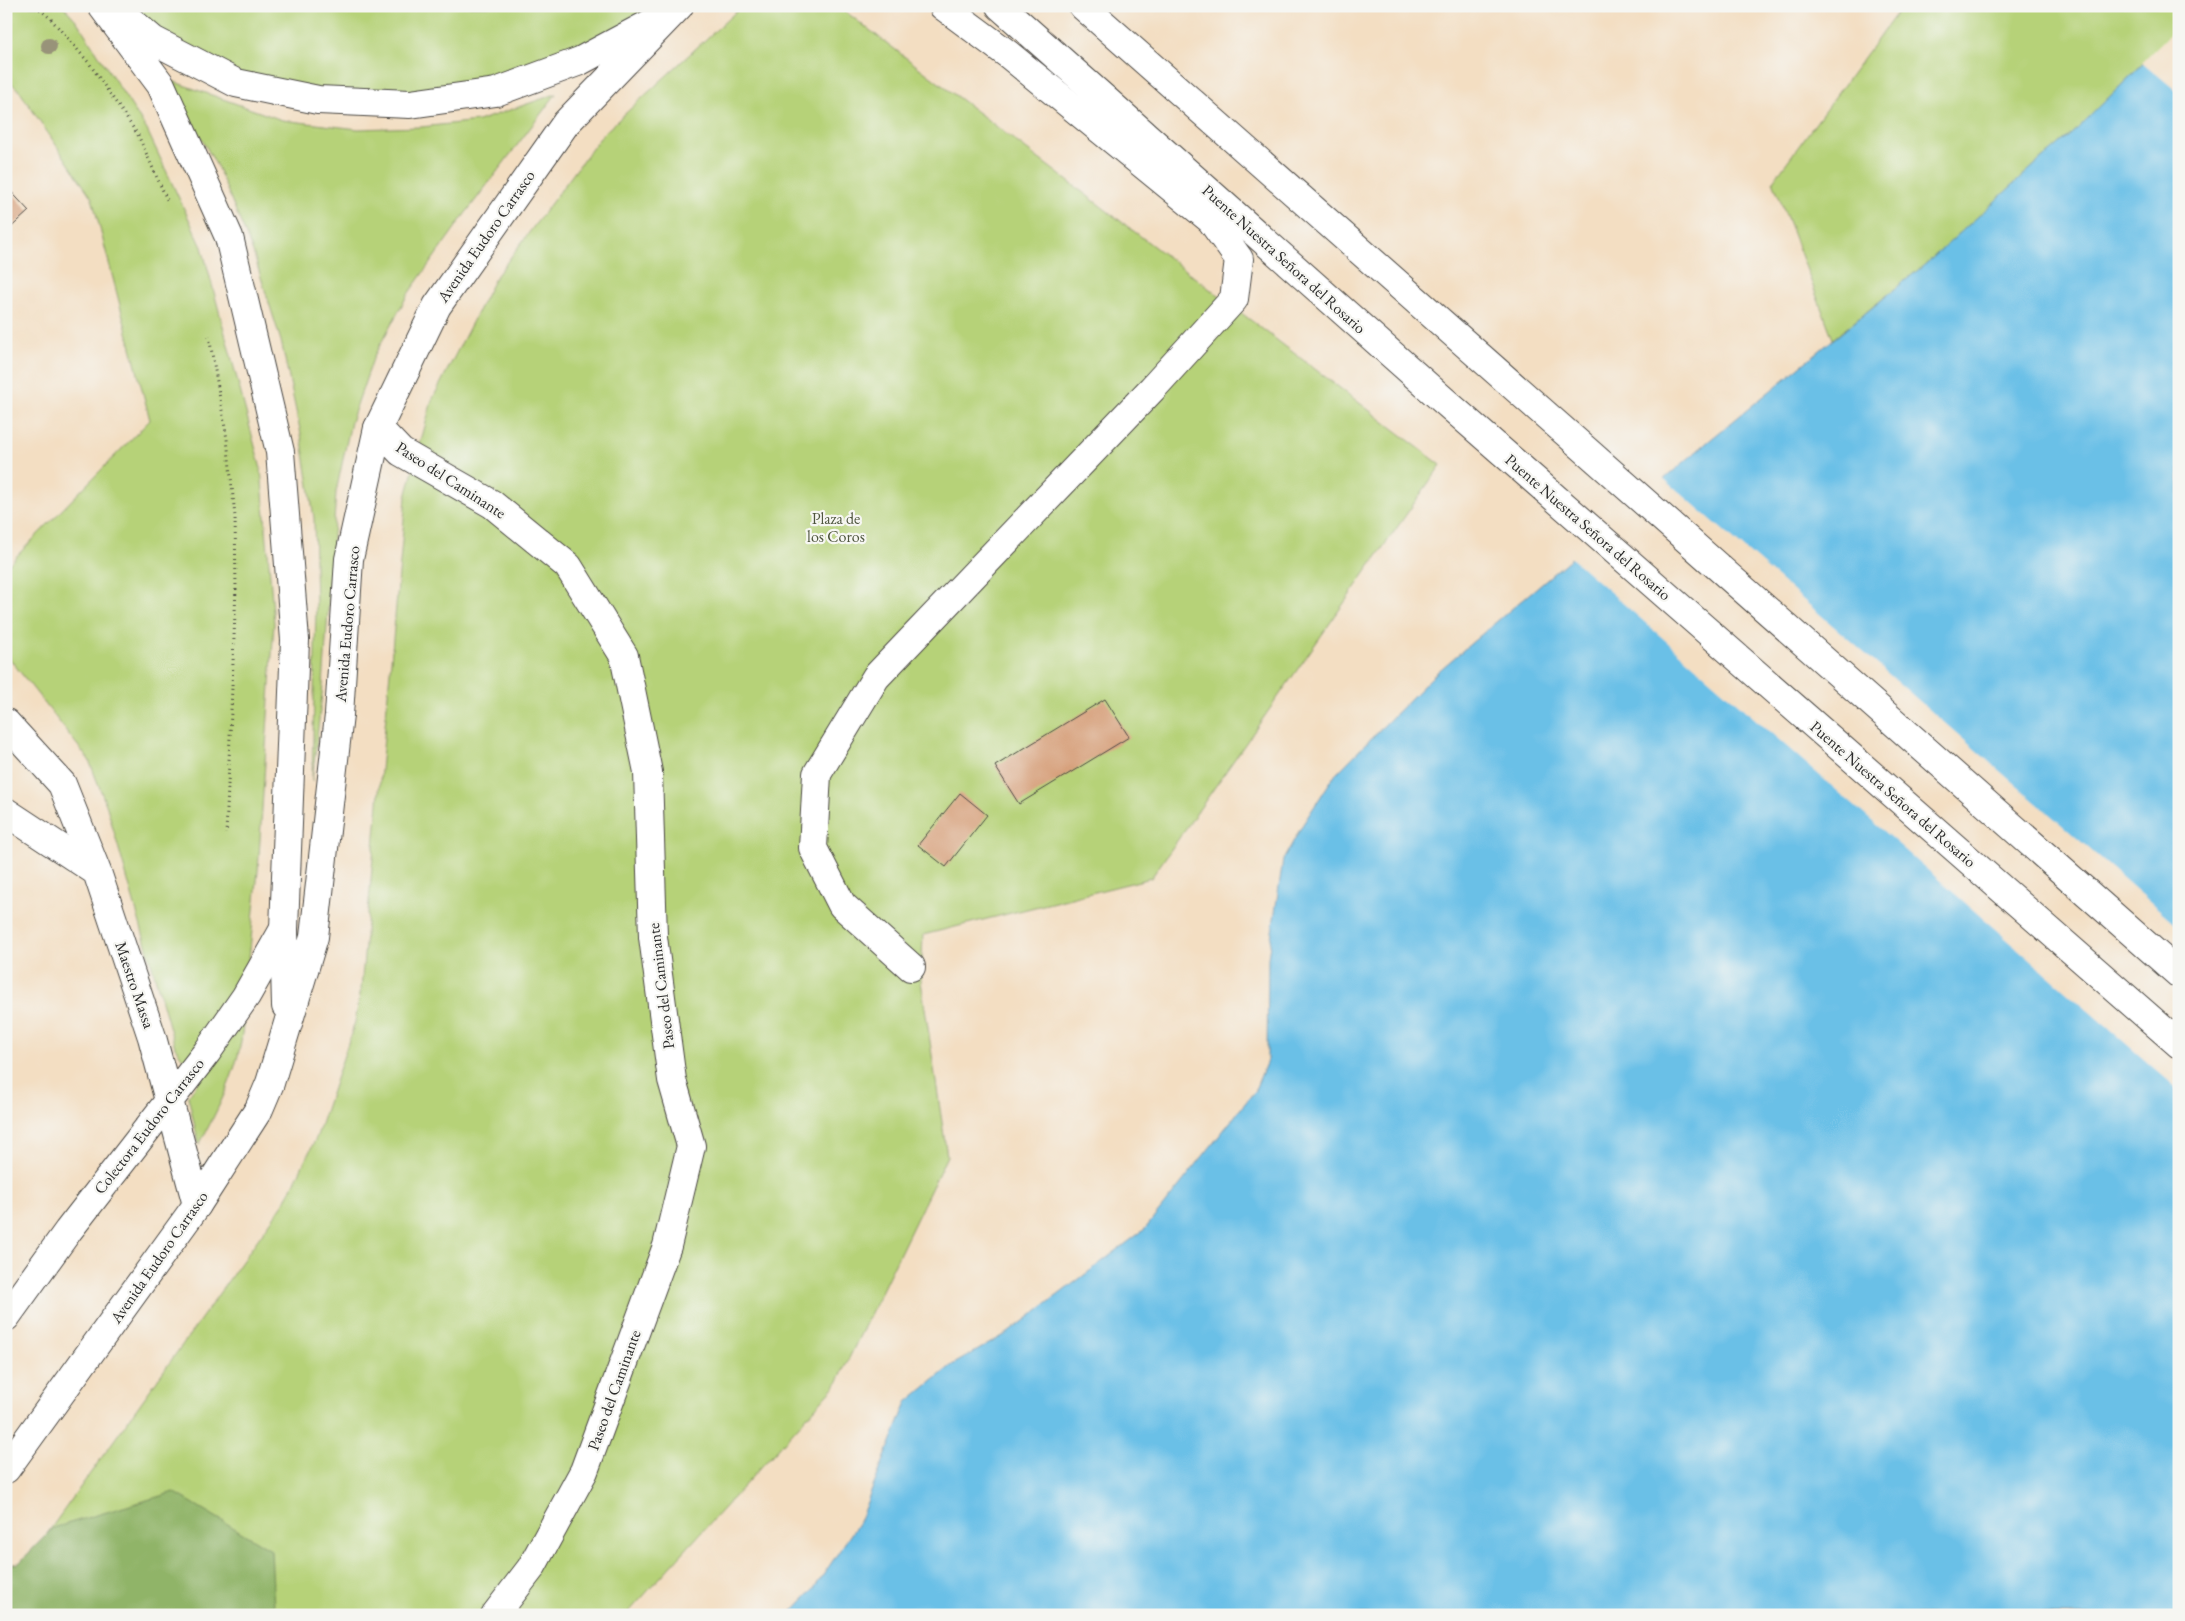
<svg xmlns="http://www.w3.org/2000/svg" width="2185" height="1621" viewBox="0 0 2185 1621" font-family="'EB Garamond',serif">
<rect width="100%" height="100%" fill="#f6f6f2"/>
<filter id="ink" filterUnits="userSpaceOnUse"><feTurbulence type="fractalNoise" baseFrequency=".02" numOctaves="2"/><feDisplacementMap in="SourceGraphic" scale="10" xChannelSelector="R" yChannelSelector="G"/><feConvolveMatrix kernelMatrix="1 2 1 2 8 2 1 2 1" color-interpolation-filters="sRGB"/></filter>
<filter id="wash" filterUnits="userSpaceOnUse"><feTurbulence type="fractalNoise" baseFrequency=".0096" numOctaves="4" result="noise"/><feDisplacementMap in="SourceGraphic" scale="20" xChannelSelector="R" yChannelSelector="G"/><feGaussianBlur stdDeviation="1.12" result="paint"/><feColorMatrix in="noise" values="0 0 0 0 0 0 0 0 0 0 0 0 0 0 0 0 0 1.4 0 .05"/><feComposite in="paint" operator="in"/></filter>
<g filter="url(#wash)">
<rect width="100%" height="100%" fill="#f3dec2"/>
<path fill="#b6d278" stroke="#707e52" d="M6,6H63L76,20L147,130L202,247L261,469L274,623L258,871L249,959L232,1000L187,1065L175,1047L107,807L89,760L6,654V567L150,420L92,198L18,89L6,79Z
M113,6H679L580,61L410,104L236,83Z
M742,6H838L1441,465L1151,878L923,935L921,981L947,1156L836,1385L626,1615H6V1591L286,1200L317,1136L355,1022L361,989L406,497L432,400L495,278L603,134Z
M1902,6H2179V28L2077,129L2038,162L1928,262L1833,339L1773,181Z
M172,81L282,120L358,129L421,127L478,121L556,94L465,214L408,294L374,356L351,422L336,492L323,685L312,781L316,607L314,518L301,434L281,341L253,252L218,168L183,106Z
M243,1023C241,1066 219,1107 199,1145L188,1096Z"/>
<path fill="#90b468" stroke="#5e704a" d="M174,1492L271,1550L274,1608L269,1615H6V1565L19,1563L53,1528Z"/>
<path fill="#6ac0e7" stroke="#4a7689" d="M2179,28V1615H789L813,1590L859,1522L907,1402L952,1365L1008,1333L1145,1229L1254,1092L1267,1061L1268,958L1283,860L1303,824L1334,776L1435,674L1710,440L1928,262L2038,162L2077,129Z"/>
<path fill="#f3dec2" d="M2177,27L2179,29V93L2142,62Z
M1662,477L2179,927V1090L1569,556Z"/>
<g id="blocks">
<path fill="#d7a17d" d="M6,186L29,211L6,232Z
M1105,699L1129,737L1019,804L995,766Z
M960,793L987,815L946,867L918,845Z"/>
</g>
</g>
<g filter="url(#ink)">
<use href="#blocks" fill-opacity="0" stroke="#494642" stroke-width="1"/>
<g fill="none" stroke-linecap="round" stroke-linejoin="round">
<defs>
<path id="minor" d="M378,428L401,452L492,504L568,566L624,656L648,772L653,937L672,1080L691,1146L667,1246L584,1471L531,1568L495,1615
M6,723L62,784L97,872L152,1037L197,1205
M6,812L97,872
M911,967L842,905L813,848L817,774L876,677L1152,389L1234,299L1239,259L1211,220L1009,55L943,6
M6,1317L68,1231L207,1052L246,996L284,929"/>
<path id="major" d="M102,6L161,85L229,237L280,452L295,640L284,929L286,1006
M120,12L153,40L236,83L318,100L410,104L496,92L580,61L651,23
M6,1469L197,1205L259,1109L270,1083L314,937L339,715L349,559L378,428L437,306L566,123L679,6"/>
<path id="highway" d="M1000,6L1442,399L2179,1044
M1083,6L2179,974"/>
</defs>
<use href="#minor" stroke="#494642" stroke-width="30"/>
<use href="#major" stroke="#494642" stroke-width="30"/>
<use href="#highway" stroke="#494642" stroke-width="30"/>
<path stroke="#494642" stroke-width="3" stroke-dasharray="1 4" stroke-linecap="butt" d="M36,6L51,19L89,63L138,135L168,202
M209,336L227,439L235,516L236,588L226,834"/>
<use href="#minor" stroke="#fff" stroke-width="28"/>
<use href="#major" stroke="#fff" stroke-width="28"/>
<use href="#highway" stroke="#fff" stroke-width="28"/>
</g>
<circle fill="#989379" cx="49" cy="46" r="8"/>
</g>
<g text-anchor="middle" dominant-baseline="central" stroke-width="4.5" stroke-linejoin="round" paint-order="stroke">
<g font-size="16" fill="#2b2b2b" stroke="#f6f6f2">
<text transform="translate(486 236) rotate(-55)">Avenida Eudoro Carrasco</text>
<text transform="translate(1284 259) rotate(42)">Puente Nuestra Señora del Rosario</text>
<text transform="translate(451 480) rotate(33)">Paseo del Caminante</text>
<text transform="translate(1588 527) rotate(41)">Puente Nuestra Señora del Rosario</text>
<text transform="translate(347 624) rotate(-85)">Avenida Eudoro Carrasco</text>
<text transform="translate(1893 794) rotate(41)">Puente Nuestra Señora del Rosario</text>
<text transform="translate(135 985) rotate(71)">Maestro Massa</text>
<text transform="translate(661 986) rotate(-97)">Paseo del Caminante</text>
<text transform="translate(149 1126) rotate(-52)">Colectora Eudoro Carrasco</text>
<text transform="translate(159 1257) rotate(-55)">Avenida Eudoro Carrasco</text>
<text transform="translate(614 1390) rotate(-70)">Paseo del Caminante</text>
</g>
<g font-size="16" fill="#4e553e" stroke="#f6f6f2">
<text x="836" y="518">Plaza de<tspan x="836" dy="18">los Coros</tspan></text>
</g>
</g>
<rect width="2185" height="1621" fill="none" stroke="#f6f6f2" stroke-width="25"/>
</svg>
